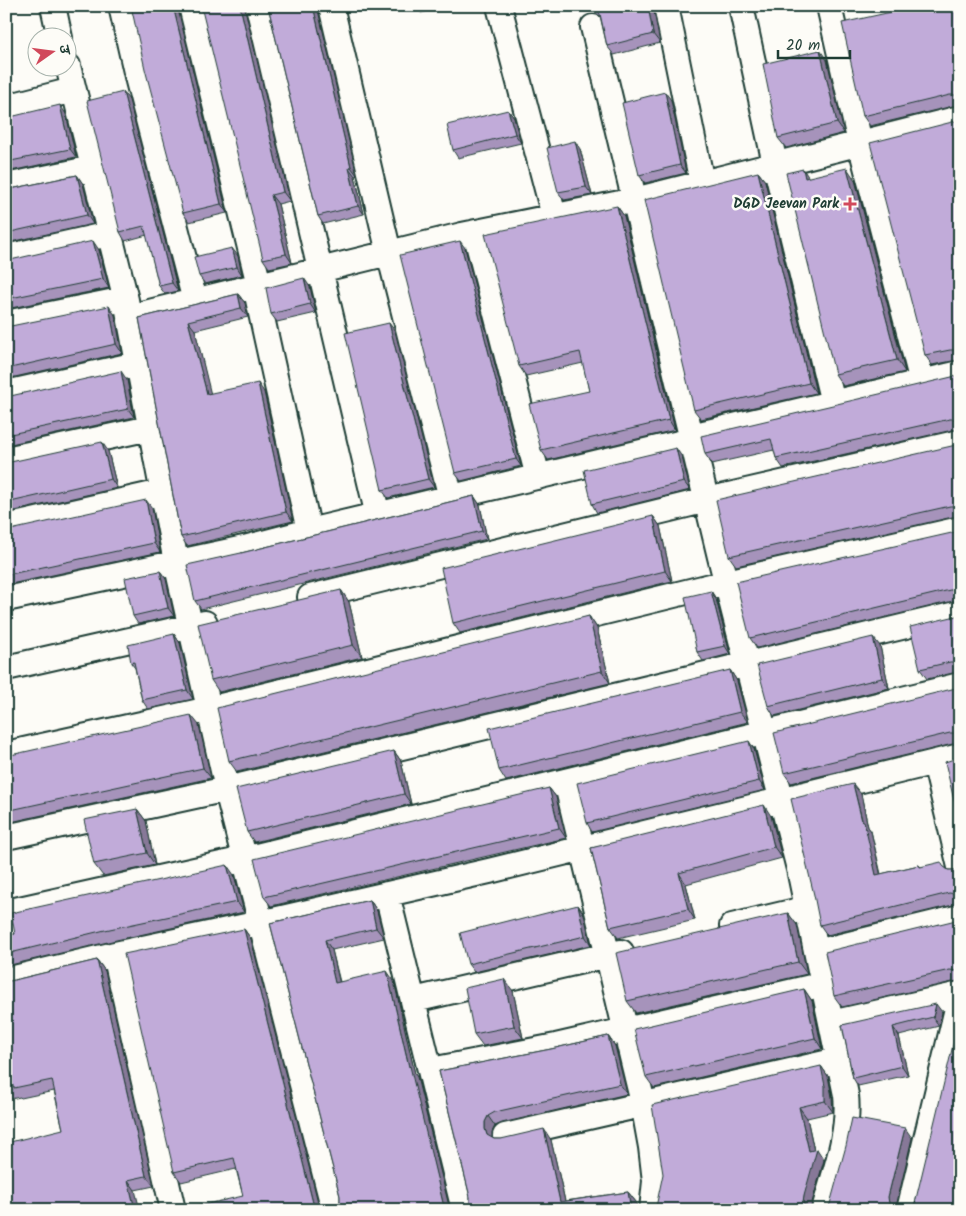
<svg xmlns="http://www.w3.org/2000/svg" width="966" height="1216" viewBox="0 0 966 1216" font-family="Kalam,'Playpen Sans Deva',sans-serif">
<rect width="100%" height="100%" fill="#fdfcf7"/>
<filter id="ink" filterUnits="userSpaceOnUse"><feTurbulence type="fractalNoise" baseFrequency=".02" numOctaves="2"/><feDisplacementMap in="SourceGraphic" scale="10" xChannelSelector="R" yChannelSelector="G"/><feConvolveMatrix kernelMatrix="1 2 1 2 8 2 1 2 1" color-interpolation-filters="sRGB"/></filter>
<g filter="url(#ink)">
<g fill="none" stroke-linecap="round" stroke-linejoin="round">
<defs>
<path id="street" d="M53,6L60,38
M121,6L138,81L195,301
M191,6L259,285
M258,6L378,516
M331,6L389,253L451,498
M499,6L554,216
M666,6L702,183
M741,6L775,164L833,403
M829,6L860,143L922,382
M593,27L720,557L799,869L846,1095C850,1134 834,1173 824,1210
M68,66L126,300L176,562L230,802L334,1210
M6,107L73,90
M6,186L93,168
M475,232L538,477
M6,257L109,234
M255,286L309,531
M129,317L462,235L635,200L960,118
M6,323L125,299
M6,393L137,364
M691,436L960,373
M6,459L150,428
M6,527L162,492
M310,597L707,500L960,442
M6,599L244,548L309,531L692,440
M6,668L205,623
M6,754L209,709L727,582L960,529
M935,762L960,867
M566,781L643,1103L651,1147L655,1181L652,1210
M6,837L227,789L960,613
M387,894L464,1210
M6,912L244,859L960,685
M732,926L808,908
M817,952L960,917
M115,954L173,1210
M6,980L115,954L260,923L489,871L960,756
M414,1000L621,952
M831,1023L960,994
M431,1070L556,1046L824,984
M505,1136L838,1060
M909,1210L960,996"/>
</defs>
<use href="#street" stroke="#1f3d34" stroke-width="28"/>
<use href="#street" stroke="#fdfcf7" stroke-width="24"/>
</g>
<path fill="#a693bb" stroke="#1f3d34" d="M268,6H317L357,175L355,176L364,214L323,224L318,216Z
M416,6H449L421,13Z
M592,6H653L660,43L614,55L607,46L600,16L597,14Z
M960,6V105H957L870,126L863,116L900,10Z
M178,9L227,213L189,222L183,213Z
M245,9L290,201L278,204L292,263L269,268L263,259Z
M827,60L844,133L786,148L778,138Z
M129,100L178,291L165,294L159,286L147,235L125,241L120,232Z
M671,100L686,173L645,183L639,175Z
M508,110L514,118L521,143L458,158L453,150Z
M66,114L76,157L6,172V118Z
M960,119V360H957L932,365L925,355L956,121Z
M580,149L592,195L564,200L558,192Z
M758,172L765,181L816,393L701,419L694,410Z
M77,175L83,184L93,224L6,243V190Z
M855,180L905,372L843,386L835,374Z
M617,206L624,216L675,430L548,460L541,450L589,391L583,363L526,376L519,366Z
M465,248L521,466L461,481L455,473Z
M99,250L109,288L6,309V261Z
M238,256L242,275L205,284L199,276Z
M310,287L316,313L277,322L271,314Z
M238,294L245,303L248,317L195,330L210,394L264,392L293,521L187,546L181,537L139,318Z
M115,315L122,353L6,379V327Z
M395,331L434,487L388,498L382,490Z
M960,374V429H957L783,468L776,458L774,450L712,464L705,454L956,376Z
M127,380L134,417L6,445V397Z
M960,443V516H957L736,566L729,556Z
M108,451L117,488L6,513V463Z
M682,457L690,490L597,513L592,504Z
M474,496L480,505L487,539L201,609L195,601L241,553Z
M152,508L160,552L6,585V531Z
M653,516L660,526L672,581L460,633L453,623Z
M960,530V600H957L757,648L750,638Z
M160,571L166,579L174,616L138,624L133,616Z
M341,590L349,602L362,657L219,692L211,680Z
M711,591L716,599L730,654L703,661L697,652Z
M960,614V672H957L927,679L920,669L956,616Z
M589,616L597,628L610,683L237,772L229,761Z
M174,634L180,643L193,699L148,709L142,700L135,668L131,663Z
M880,646L889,688L774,716L768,706Z
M730,670L737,681L748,722L506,781L499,770Z
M960,686V743H957L791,783L784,773Z
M199,725L211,778L6,823V756Z
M754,749L765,790L592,832L587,823Z
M394,751L401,761L411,804L254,842L247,832Z
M549,788L556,797L566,838L271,906L264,897Z
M861,794L868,827L871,831L881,874L919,865L921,867H944L948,870H956L960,868V904H957L827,935L820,925Z
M137,809L146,821L155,865L103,876L94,864Z
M771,816L782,858L686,884L695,920L618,938L610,927L591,848Z
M6,873L12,897L6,898Z
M234,875L244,912L112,941L6,966V936Z
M370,900L377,911L384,938L332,950L340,982L394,981L415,1074L417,1077L450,1210H336L340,1204V1196L270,923Z
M578,905L584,914L591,945L474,972L468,964Z
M788,913L797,925L807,974L636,1013L627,1001Z
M960,918V981H957L842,1007L834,996Z
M244,929L251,939L243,1196L236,1169L181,1182L174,1172Z
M97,960L105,971L154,1186L135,1190L63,1129L54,1091L21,1098L20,1097L6,1100V982Z
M804,989L812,1001L822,1049L654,1088L646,1077Z
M513,991L523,1038L483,1046L474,1034Z
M942,1012L939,1026L899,1036L908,1075L858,1086L853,1078L842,1025Z
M608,1036L615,1046L627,1094L502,1123L495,1126L492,1132V1137L494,1139L551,1140L565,1201L628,1192L636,1202L470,1204V1197L439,1071L551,1049Z
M821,1066L828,1076L832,1097L833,1112L807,1118L814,1150L824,1160L811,1206L653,1210Z"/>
<path fill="#877898" stroke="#1f3d34" d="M173,6H178V9L227,213L221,204Z
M240,6H245V9L290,201L283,192Z
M313,6H317L357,175L351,167Z
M648,6H653L660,43L653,34Z
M820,50L827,60L844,133L837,123Z
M123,92L129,100L178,291L172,283Z
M665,92L671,100L686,173L680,165Z
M60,105L66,114L76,157L70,149Z
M508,110L514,118L521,143L515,134Z
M575,141L580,149L592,195L586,187Z
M349,168L355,176L364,214L358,206Z
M847,168L855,180L905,372L897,360Z
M803,169L811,181L805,178Z
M758,172L765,181L816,393L809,383Z
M77,175L83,184L93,224L87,215Z
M271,195L278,204L292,263L286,254Z
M617,206L624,216L675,430L669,420Z
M93,241L99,250L109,288L103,279Z
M460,241L465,248L521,466L516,459Z
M232,248L238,256L242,275L237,267Z
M304,278L310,287L316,313L310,304Z
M238,294L245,303L248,317L241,308Z
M109,306L115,315L122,353L116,344Z
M188,321L195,330L213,403L207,394Z
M389,323L395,331L434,487L428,479Z
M121,371L127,380L134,417L128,409Z
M258,383L264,392L293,521L286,512Z
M102,442L108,451L117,488L111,479Z
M676,448L682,457L690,490L684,482Z
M474,496L480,505L487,539L482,531Z
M146,500L152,508L160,552L154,543Z
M653,516L660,526L672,581L665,571Z
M160,571L166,579L174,616L168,608Z
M341,590L349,602L362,657L353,645Z
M711,591L716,599L730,654L725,646Z
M589,616L597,628L610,683L602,671Z
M174,634L180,643L193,699L187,690Z
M873,637L880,646L889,688L882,678Z
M730,670L737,681L748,722L740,712Z
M191,715L199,725L211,778L203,768Z
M749,741L754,749L765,790L759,781Z
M394,751L401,761L411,804L404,794Z
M853,784L861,794L868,827L871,831L883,886L876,875Z
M549,788L556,797L566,838L559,828Z
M764,805L771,816L782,858L774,847Z
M137,809L146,821L155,865L147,853Z
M227,865L234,875L244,912L237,902Z
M6,873L12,897L6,889Z
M679,873L686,884L695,920L688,909Z
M370,900L377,911L384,938L376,928Z
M578,905L584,914L591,945L585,936Z
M788,913L797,925L807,974L798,962Z
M244,929L251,939L320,1210H317L313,1203Z
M325,940L332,950L342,993L335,983Z
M97,960L105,971L154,1186L146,1176Z
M387,971L394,981L415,1074L417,1077L450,1210H447L443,1203L409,1067Z
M504,979L513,991L523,1038L514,1026Z
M804,989L812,1001L822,1049L815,1038Z
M936,1004L942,1012L939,1026L933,1017Z
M893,1027L899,1036L908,1075L902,1066Z
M608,1036L615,1046L627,1094L620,1084Z
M821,1066L828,1076L832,1097L833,1112L825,1101Z
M799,1107L807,1118L815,1156L817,1149L824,1160L811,1206V1210H807L803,1203L809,1151Z
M488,1116L495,1126L492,1132V1140L487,1135L485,1129V1122Z
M905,1128L912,1138L896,1207V1210H892L889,1204L888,1197Z
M544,1129L551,1140L567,1210L560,1202Z
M128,1180L135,1190L140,1210H135Z
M628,1192L636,1202L637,1210H631Z"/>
<path fill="#c1abd9" stroke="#1f3d34" d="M131,6H173L221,204L183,213L145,69Z
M201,6H240L283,192L271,195L286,254L263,259Z
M268,6H313L351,167L349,168L358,206L318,216Z
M593,6H648L653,34L607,46L600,14L596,8Z
M900,6H960V97L957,95H950L863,116L842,23L900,10Z
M820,50L837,123L778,138L763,64Z
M123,92L172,283L159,286L144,226L120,232L87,101Z
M665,92L680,165L639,175L622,103Z
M60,105L70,149L6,162V118Z
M508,110L515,134L453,150L447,125Z
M960,119V352L957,350H950L925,355L870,143L956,121Z
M575,141L586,187L558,192L547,148Z
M847,168L897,360L835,374L786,173L803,169L805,178Z
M758,172L809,383L694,410L644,200Z
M77,175L87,215L6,233V190Z
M617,206L669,420L541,450L529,404L589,391L580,352L519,366L485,234Z
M93,241L103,279L6,299V261Z
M460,241L516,459L455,473L400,255Z
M232,248L237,267L199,276L194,257Z
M304,278L310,304L271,314L266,288Z
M238,294L241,308L188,321L207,394L258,383L286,512L181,537L139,318Z
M109,306L116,344L6,369V327Z
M389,323L428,479L382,490L345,333Z
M121,371L128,409L6,435V397Z
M960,374V421L957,419H950L776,458L771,439L705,454L701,436L956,376Z
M102,442L111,479L6,503V463Z
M960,443V508L957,506H950L729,556L716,500L956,445Z
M676,448L684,482L592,504L584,470Z
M474,496L482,531L195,601L187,565L241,553Z
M146,500L154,543L6,575V531Z
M653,516L665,571L453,623L441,568Z
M960,530V592L956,590H950L750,638L736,582L956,532Z
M160,571L168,608L133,616L125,578Z
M341,590L353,645L211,680L198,624Z
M711,591L725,646L697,652L685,597Z
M960,614V664L957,662H950L920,669L910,627L956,616Z
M589,616L602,671L229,761L217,708Z
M174,634L187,690L142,700L134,662L131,663L128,645Z
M873,637L882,678L768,706L757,665Z
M730,670L740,712L499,770L489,728Z
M960,686V735L956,733H950L784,773L774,733L956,688Z
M191,715L203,768L6,811V756Z
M749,741L759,781L587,823L577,783Z
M394,751L404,794L247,832L236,789Z
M960,757V826L945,762Z
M853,784L862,821H864L876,875L919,865L920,867L941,862L943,866L948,870H956L960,868V895L957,894L949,893L820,925L814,895L791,799Z
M549,788L559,828L264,897L254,859Z
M764,805L774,847L679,873L688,909L610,927L591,848Z
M137,809L147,853L94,864L84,820Z
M227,865L237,902L105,930L6,954V936L15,934L11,913Z
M370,900L376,928L325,940L335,983L387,971L409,1067L410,1066L443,1203L447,1209L448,1210H336L340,1204V1196L270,923Z
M578,905L585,936L468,964L460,933L515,919V921Z
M788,913L798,962L627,1001L616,953Z
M960,918V972L957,971L950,970L834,996L825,952L956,920Z
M244,929L313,1203L318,1210H181L243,1196L234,1158L174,1172L124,954Z
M97,960L146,1176L128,1180L135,1210H6V1143L63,1129L52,1080L14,1088V1086L6,1088V982Z
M504,979L514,1026L474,1034L465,988Z
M804,989L815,1038L646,1077L634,1029Z
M936,1004L933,1017L893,1027L902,1066L853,1078L842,1025Z
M960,1016V1210H911L915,1203Z
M608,1036L620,1084L495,1112L488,1116L485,1122V1129L487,1135L494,1139H501L544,1129L560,1202L628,1192L631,1210H466L470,1204V1197L439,1071L551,1049Z
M821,1066L825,1086V1101L799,1107L809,1151L817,1149L804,1196L803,1203L807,1209L808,1210H653L656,1207L663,1174L652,1105Z
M852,1118L905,1128L888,1197L889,1204L893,1210H826L830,1204L846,1146Z"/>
</g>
<path fill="#d1495b" stroke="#fdfcf7" stroke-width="2" d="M847.5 196.5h5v5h5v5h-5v5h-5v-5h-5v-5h5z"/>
<g text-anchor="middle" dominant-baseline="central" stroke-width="5" stroke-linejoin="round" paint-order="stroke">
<g font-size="14" font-weight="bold" fill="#1f3d34" stroke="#fdfcf7" text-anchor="end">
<text x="839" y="204">DGD Jeevan Park</text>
</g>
</g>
<rect width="966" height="1216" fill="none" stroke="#fdfcf7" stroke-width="25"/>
<rect x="12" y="12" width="941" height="1191" fill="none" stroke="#1f3d34" stroke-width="2" filter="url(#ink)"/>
<g transform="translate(52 52) rotate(76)"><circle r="24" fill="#fdfcf7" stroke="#a4b0a9"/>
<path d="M0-4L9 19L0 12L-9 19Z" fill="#d1495b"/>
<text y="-8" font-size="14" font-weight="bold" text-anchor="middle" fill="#1f3d34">उ</text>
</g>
<path d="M778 50v8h72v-8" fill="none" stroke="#1f3d34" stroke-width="2.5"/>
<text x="786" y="50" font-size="15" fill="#1f3d34" stroke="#fdfcf7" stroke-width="4" paint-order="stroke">20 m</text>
</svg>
